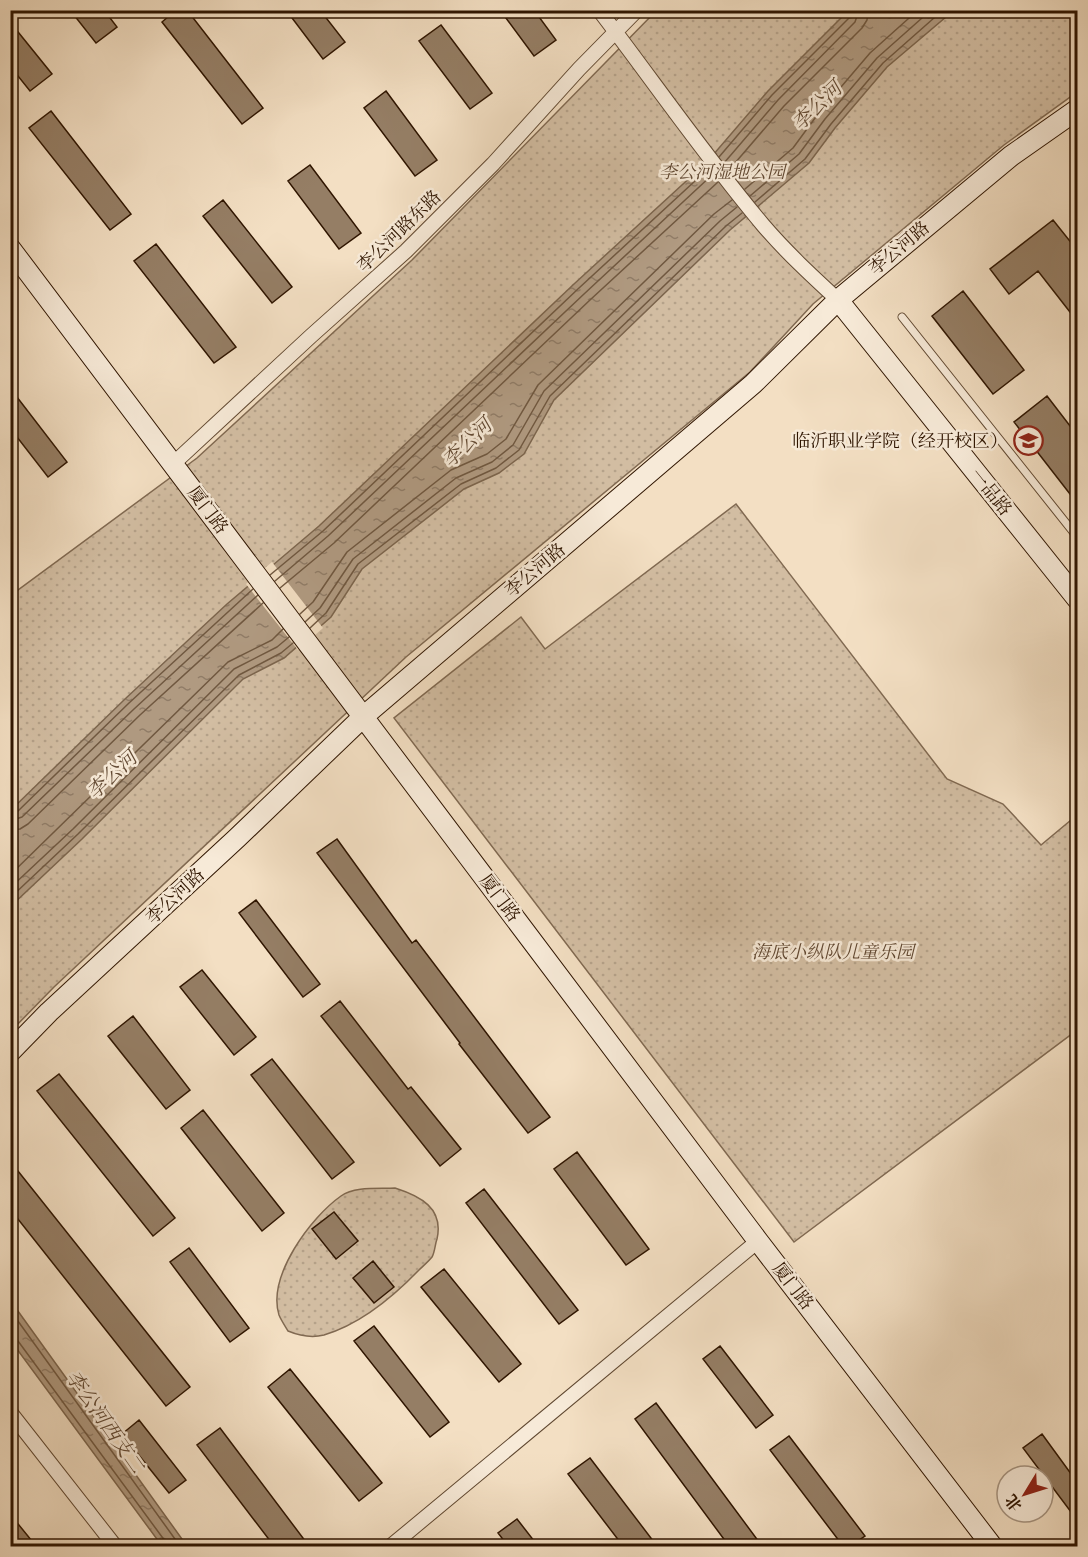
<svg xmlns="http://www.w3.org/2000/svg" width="1088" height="1557" viewBox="0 0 1088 1557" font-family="Alegreya,'Noto Serif SC',serif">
<defs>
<pattern id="grass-dots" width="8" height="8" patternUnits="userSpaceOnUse" patternTransform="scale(1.5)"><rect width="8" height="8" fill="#d2bda2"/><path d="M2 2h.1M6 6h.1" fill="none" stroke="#b5a28a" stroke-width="1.8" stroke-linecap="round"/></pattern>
<pattern id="water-ripples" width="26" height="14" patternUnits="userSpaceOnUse" patternTransform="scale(1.5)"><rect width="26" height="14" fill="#b09a81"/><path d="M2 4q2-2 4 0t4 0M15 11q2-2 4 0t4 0" fill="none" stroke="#907c67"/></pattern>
</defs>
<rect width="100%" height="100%" fill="#f3dfc3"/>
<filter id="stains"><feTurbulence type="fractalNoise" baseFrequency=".00333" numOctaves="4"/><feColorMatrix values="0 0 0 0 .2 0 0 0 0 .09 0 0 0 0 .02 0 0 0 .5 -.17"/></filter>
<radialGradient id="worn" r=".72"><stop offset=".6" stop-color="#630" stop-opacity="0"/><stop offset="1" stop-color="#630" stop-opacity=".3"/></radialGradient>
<path fill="url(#grass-dots)" stroke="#806951" stroke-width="1.5" d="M656,11H1077V92L1004,145L813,304L750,372L406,657L54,987L11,1031L10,596L197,458L412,260Z
M736,504L947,779L1003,804L1041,845L1077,815V1030L794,1242L394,718L521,617L545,649Z
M395,1188C420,1196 444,1208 437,1239C435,1244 435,1252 432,1257C429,1261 423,1266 419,1270C393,1297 361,1324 324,1335C312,1338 300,1336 288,1331C285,1326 281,1320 279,1315C267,1276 311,1217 341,1196C355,1186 379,1189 395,1188Z"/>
<path fill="url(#water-ripples)" stroke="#7c654d" stroke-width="1.5" d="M848,11H953L887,67L835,128L809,163L730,230L554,400L524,454L499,473L464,489L362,569L331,617L284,658L243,679L82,839L11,906V810L125,699L227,604L319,526L574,284L707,162L768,91Z
M10,1300L187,1546H162L11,1341Z"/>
<path fill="#f3dfc3" d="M272,562L323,628L298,650L246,584Z"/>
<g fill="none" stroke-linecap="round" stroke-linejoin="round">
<path stroke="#705840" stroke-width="1.5" d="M719,157L772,95L850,17L852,10
M724,163L778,100L855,22L859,10
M729,170L784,106L862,28L867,20L868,10
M745,189L793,148L818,114L870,53L918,10
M750,196L799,154L825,119L877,58L931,10
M755,202L805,159L831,124L883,63L943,10
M270,575L323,531L579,288L708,169
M275,581L328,536L584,294L712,175
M280,588L334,543L590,300L718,182
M300,614L313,602L347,552L451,470L487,454L506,439L538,385L714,214L732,200
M305,622L320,608L353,559L456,478L492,462L513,445L544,391L720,221L737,207
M310,628L326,613L358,564L461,484L496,468L519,450L550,396L726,226L742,213
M10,814L17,812L129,703L253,589
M10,821L22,817L134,709L258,595
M10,830L20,829L28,824L140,715L263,603
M10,875L228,662L272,640L283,629
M10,888L73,829L234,669L277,647L289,637
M10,898L78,834L239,675L281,653L293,643
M10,1310L180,1546
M10,1338L18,1341L165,1541L166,1546"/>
</g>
<path fill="#957e65" stroke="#2f1500" stroke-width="1.5" d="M70,10H104L117,27L96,43Z
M176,10H187L263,108L242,124L162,22Z
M286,10H320L345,42L323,59Z
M500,10H534L556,40L534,56Z
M10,22L52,74L30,91L10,66Z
M441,25L492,93L470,109L419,41Z
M386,91L437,160L415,176L364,108Z
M51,111L131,214L110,230L29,128Z
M310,165L361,233L339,249L288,181Z
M223,200L292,287L272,303L203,216Z
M1053,220L1077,250V321L1038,271L1009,294L990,269Z
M156,244L236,347L214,363L134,261Z
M963,291L1024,370L993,394L932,316Z
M10,388L67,462L48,477L10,428Z
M1047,396L1077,435V503L1014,422Z
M337,839L412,943L416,940L550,1117L528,1133L459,1044L460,1043L317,853Z
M256,900L320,984L303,997L239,913Z
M202,970L256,1037L234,1055L180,987Z
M340,1001L408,1089L411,1087L461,1149L440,1166L321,1016Z
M133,1016L190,1090L166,1109L108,1036Z
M272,1059L354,1162L332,1179L251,1075Z
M59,1074L175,1218L153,1236L37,1091Z
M203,1110L284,1213L262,1231L181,1128Z
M577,1152L649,1249L626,1265L554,1169Z
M10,1161L190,1387L166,1406L10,1209Z
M484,1189L578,1310L559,1324L466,1203Z
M334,1212L358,1241L336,1259L312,1229Z
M189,1248L249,1328L230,1342L170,1262Z
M373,1261L394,1287L374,1303L353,1278Z
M444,1269L521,1364L499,1382L421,1287Z
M374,1326L449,1422L430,1437L354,1341Z
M720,1346L773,1415L756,1428L703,1359Z
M290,1369L382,1483L359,1501L268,1387Z
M656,1403L762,1546H729L635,1419Z
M139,1420L186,1480L169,1493L122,1434Z
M220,1428L309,1546H274L197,1445Z
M1042,1434L1077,1482V1520L1023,1448Z
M789,1436L865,1536L850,1546H843L770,1450Z
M590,1458L657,1546H623L568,1474Z
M10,1514L36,1546H10Z
M517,1519L538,1546H508L498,1533Z"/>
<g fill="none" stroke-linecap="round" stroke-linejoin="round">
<defs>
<path id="lane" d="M902,317L1078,538"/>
<path id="street" d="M599,10C654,82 705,156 763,225C786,252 812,276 838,300
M173,464L311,336L406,251L493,164L579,69L637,10
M10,1412L115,1546
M391,1546L758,1241"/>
<path id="secondary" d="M10,248L758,1241L992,1546
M838,300L1078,600
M10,1052L49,1012L237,838L364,716L753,384L838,300L1011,156L1078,109"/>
</defs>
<use href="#lane" stroke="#604831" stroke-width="9"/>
<use href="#street" stroke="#604831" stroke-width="16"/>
<use href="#secondary" stroke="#2f1500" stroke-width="22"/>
<use href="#lane" stroke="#f7ead8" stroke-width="7"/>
<use href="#street" stroke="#f7ead8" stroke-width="14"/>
<use href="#secondary" stroke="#f7ead8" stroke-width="20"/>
</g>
<defs>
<symbol id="school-ring" viewBox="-11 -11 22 22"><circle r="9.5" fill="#f7ead8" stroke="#8f2418" stroke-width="1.5"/><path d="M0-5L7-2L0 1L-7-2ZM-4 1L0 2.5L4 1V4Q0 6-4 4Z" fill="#8f2418"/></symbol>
</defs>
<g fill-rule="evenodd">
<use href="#school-ring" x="1012" y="424" width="33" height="33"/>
</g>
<g text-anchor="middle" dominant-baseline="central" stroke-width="5" stroke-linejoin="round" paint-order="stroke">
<g font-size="18" font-style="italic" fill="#604731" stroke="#f7ead8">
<text x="722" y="172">李公河湿地公园</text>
<text x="833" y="952">海底小纵队儿童乐园</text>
</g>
<g font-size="18" fill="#2f1500" stroke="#f7ead8">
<text transform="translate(399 231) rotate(-44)">李公河路东路</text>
<text transform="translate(899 248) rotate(-40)">李公河路</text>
<text transform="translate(991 492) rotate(51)">一品路</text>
<text transform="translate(208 510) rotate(53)">厦门路</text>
<text transform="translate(535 570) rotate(-40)">李公河路</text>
<text transform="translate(175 896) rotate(-43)">李公河路</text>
<text transform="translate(500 898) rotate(53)">厦门路</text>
<text transform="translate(793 1286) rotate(52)">厦门路</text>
</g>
<g font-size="18" fill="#2f1500" stroke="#f7ead8" text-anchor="end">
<text x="1008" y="441">临沂职业学院（经开校区）</text>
</g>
<g font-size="20" font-style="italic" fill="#634a34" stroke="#f7ead8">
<text transform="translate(817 106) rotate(-44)">李公河</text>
<text transform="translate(467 443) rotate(-44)">李公河</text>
<text transform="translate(112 775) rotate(-43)">李公河</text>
<text transform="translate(105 1422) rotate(55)">李公河西支二</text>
</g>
</g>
<rect width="1088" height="1557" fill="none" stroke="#f3dfc3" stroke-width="36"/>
<rect x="12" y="12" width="1064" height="1533" fill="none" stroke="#2f1500" stroke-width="3"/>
<rect x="18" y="18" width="1052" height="1521" fill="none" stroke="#2f1500" stroke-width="1.5"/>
<g transform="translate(1025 1494) rotate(232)"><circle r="28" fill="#f7ead8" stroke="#a79582" stroke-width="1.5"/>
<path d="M0-4.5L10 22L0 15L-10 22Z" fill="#8f2418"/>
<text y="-9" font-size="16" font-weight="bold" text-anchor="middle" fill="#2f1500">北</text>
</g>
<rect width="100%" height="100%" filter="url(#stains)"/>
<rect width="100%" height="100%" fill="url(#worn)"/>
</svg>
